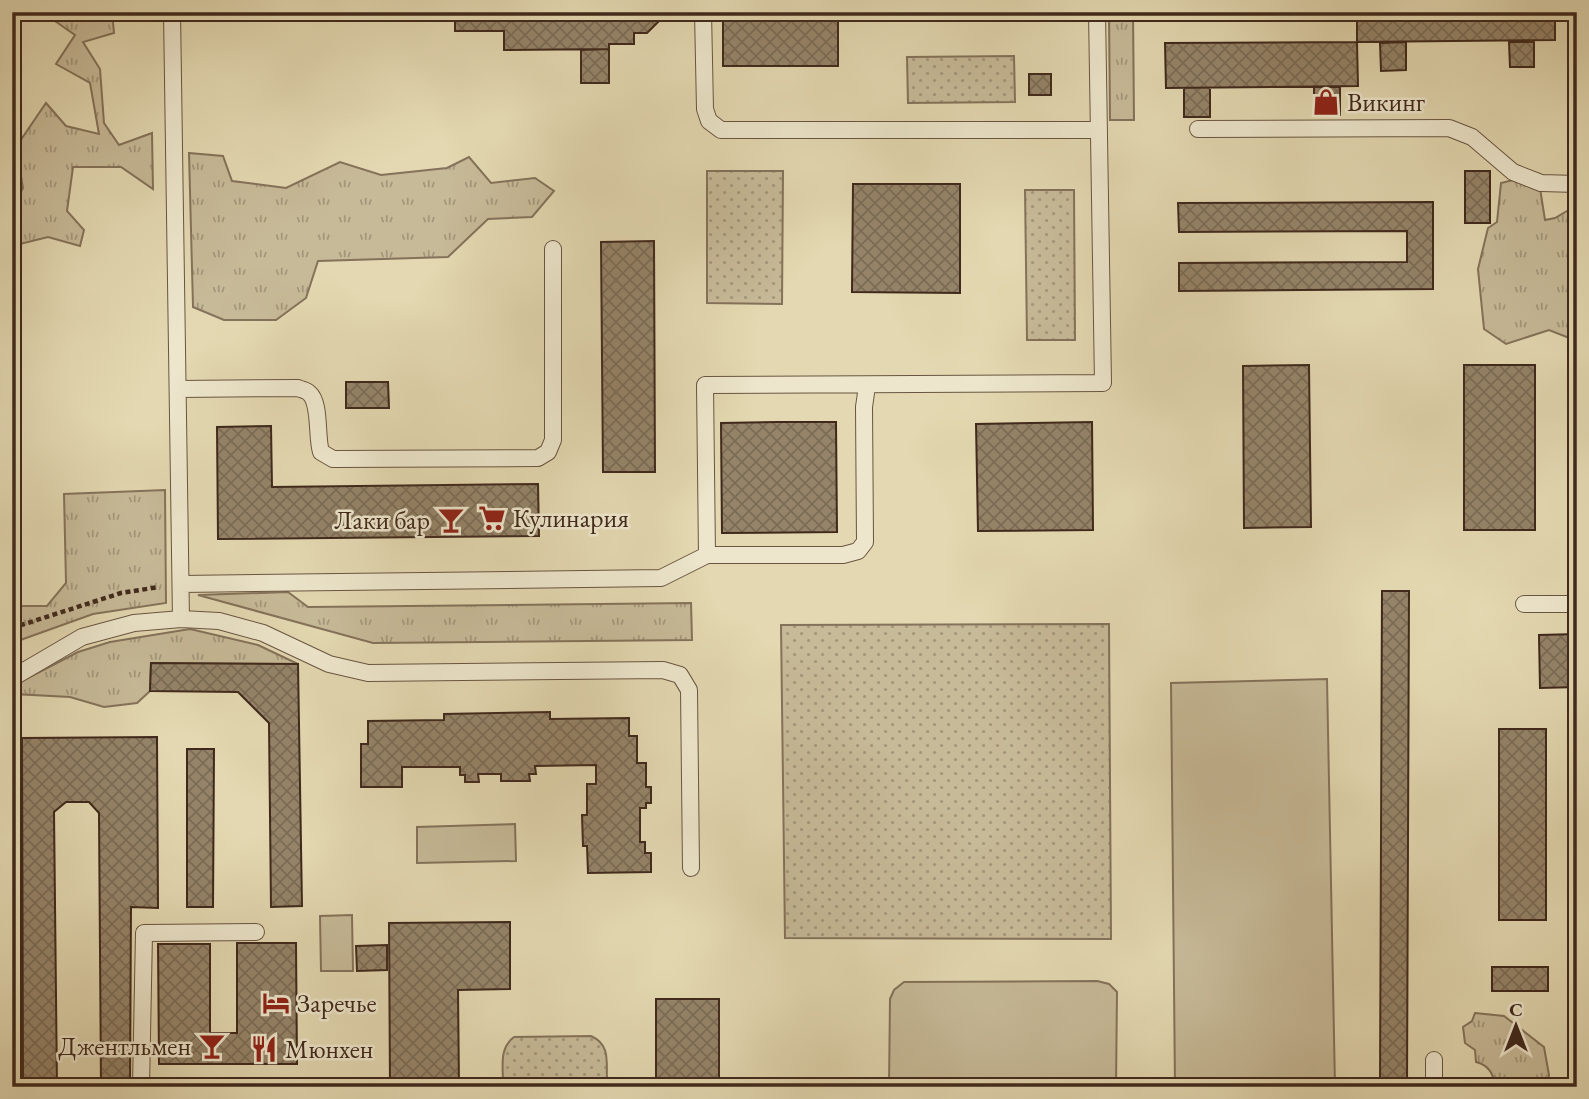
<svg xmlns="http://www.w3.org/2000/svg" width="1589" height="1099" viewBox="0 0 1589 1099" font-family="'EB Garamond',serif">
<defs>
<pattern id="grass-tufts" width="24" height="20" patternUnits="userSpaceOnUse" patternTransform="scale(1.75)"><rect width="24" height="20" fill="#c7ba98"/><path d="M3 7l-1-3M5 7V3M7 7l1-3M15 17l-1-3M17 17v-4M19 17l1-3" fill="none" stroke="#a3977b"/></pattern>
<pattern id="park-dots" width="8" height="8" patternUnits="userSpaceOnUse" patternTransform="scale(1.75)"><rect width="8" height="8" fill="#c7ba98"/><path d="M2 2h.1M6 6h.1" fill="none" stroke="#a3977b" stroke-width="1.8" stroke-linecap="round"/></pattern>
<pattern id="building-cross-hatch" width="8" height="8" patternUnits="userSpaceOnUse" patternTransform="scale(1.75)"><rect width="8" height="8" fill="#958469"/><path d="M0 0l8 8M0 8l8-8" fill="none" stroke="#7b6c56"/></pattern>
</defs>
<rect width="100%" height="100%" fill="#e3d8b1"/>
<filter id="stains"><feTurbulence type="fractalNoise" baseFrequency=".00286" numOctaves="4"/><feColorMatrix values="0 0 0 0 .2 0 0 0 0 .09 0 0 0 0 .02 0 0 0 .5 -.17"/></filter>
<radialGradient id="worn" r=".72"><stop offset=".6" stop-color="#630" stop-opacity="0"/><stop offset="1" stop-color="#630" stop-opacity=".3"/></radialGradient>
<path fill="url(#grass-tufts)" stroke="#84725a" stroke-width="2" d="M62,12H112L114,33L83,42L100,69L104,123L119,145L152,133L153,189L121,167H73L67,211L84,230L80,246L48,237L12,246V208L23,188L16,147L46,103L66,126L99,134L90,83L56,64L75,35L55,21Z
M1109,12H1133L1134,120H1110Z
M189,153L223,156L232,181L286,188L340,162L381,175L447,168L469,157L491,183L535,178L554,191L532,217L488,219L448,257L318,261L306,298L276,320H224L193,307Z
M1517,179L1540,188L1545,220L1555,218L1572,208L1577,210V247L1572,250L1577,256V341L1549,330L1506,344L1484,329L1478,269L1488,228L1497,222L1501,183Z
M165,490L166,603L93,614L12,643V606H47L66,583L64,494Z
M288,592L308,607L691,603L692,640L373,643L198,595Z
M190,629L258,645L298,664L151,663L150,691L137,703L104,707L70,697L14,694L22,681L78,652L110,642Z
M1475,1013L1504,1016L1544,1047L1549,1075L1546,1087H1495C1494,1074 1489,1065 1476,1062L1475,1050L1465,1043L1463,1027L1472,1021Z"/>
<path fill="url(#park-dots)" stroke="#84725a" stroke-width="2" d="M1014,56L1015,102L908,103L907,57Z
M707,171H783L782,304L707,303Z
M1025,190H1074L1075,340H1027Z
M1109,624L1111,939L785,938L781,625Z
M12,773H17L18,1075H12Z
M591,1036C611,1045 606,1062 607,1081L579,1082V1087H532L531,1083H503C503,1066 499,1048 514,1037Z"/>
<path fill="#c7ba98" stroke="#84725a" stroke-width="2" d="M1327,679L1335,1087H1175L1171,683Z
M515,824L516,861L417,863V827Z
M352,915L353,971H321L320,916Z
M1097,981L1109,984L1117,992L1116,1087H889L890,999L894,990L904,982Z"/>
<path fill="url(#building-cross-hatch)" stroke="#40291c" stroke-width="2" d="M455,12H659V21L647,33H634V44H609V49L504,50V31H455Z
M723,12H838V66H723Z
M1357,12H1555V40L1357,42Z
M1357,42L1358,86L1166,88L1165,43Z
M1406,42V70L1381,71L1380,43Z
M1509,42H1534V67H1510Z
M609,49V83H581V50Z
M1029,74H1051V95H1029Z
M1314,87H1340V115L1314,116Z
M1184,88H1210V117H1184Z
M1465,171H1490V223H1465Z
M853,184H960V293L852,292Z
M1433,202V289L1179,291V263L1407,262V231L1179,232L1178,203Z
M654,241L655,472H603L601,242Z
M1309,365L1311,527L1244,528L1243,366Z
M1464,365H1535V530H1464Z
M346,382H388L389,408H346Z
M778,422H836L837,532L722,533L721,423Z
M1092,422L1093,530L978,531L976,424Z
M271,426L272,487L538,484L539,536L218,539L217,427Z
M1382,591H1409L1407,1087H1380Z
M1577,634V687L1540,688L1539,635Z
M151,663L298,664L302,906L271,907L269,723L238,692L150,691Z
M550,712V719L629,718V736H637V763H646V787H651V803H646V808H640V842H645V853H651V872L588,873L587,846H583L582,815H587V784H596V765L535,766L536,774H529L530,781H501V774H478L479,782H465V775H460V767H402V787H361V744H368V721L444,720V714Z
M1499,729H1546V920H1499Z
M157,737L158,908L131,907L130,1087H101L99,813L89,802H66L54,812L57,1087H23L22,738Z
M187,749H214L213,907H187Z
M510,922V989L458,990L459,1087H390L389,923Z
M237,943H296L297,1064H159L158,944H210V1033H237Z
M387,945V970L357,971L356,946Z
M1492,967H1548V991H1492Z
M656,999H719V1087H656Z"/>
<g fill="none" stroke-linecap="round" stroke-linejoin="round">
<defs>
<path id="service" d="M172,12L181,619
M703,12L705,109L709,121L721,130H1099
M1198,129L1449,128L1472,137L1513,172L1541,183L1577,184
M867,386L864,407L865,542L858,551L843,555H707L705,385L1103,383L1097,12
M178,389L298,388C302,390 306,390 309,393C321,403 316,436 321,452L333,459L538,458L548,452L553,440V249
M181,584L661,578L707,555
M1524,604H1577
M12,678L82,637L134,623L181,619L219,621L263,633L329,664L368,673L663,670L680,675L689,690L691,868
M141,1087L144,933L256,932
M1434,1087V1060"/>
</defs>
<use href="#service" stroke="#695541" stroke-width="18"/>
<path stroke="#40291c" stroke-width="4.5" stroke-dasharray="5 3.5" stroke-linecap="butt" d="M12,628L121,593L159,587"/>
<use href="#service" stroke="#ede6cc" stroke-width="16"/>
</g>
<defs>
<symbol id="shop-bare" viewBox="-9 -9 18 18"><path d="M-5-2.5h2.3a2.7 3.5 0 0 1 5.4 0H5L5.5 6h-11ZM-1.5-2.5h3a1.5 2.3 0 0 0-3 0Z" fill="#8f2418" stroke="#ede6cc" stroke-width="2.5" paint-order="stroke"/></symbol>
<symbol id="supermarket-bare" viewBox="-9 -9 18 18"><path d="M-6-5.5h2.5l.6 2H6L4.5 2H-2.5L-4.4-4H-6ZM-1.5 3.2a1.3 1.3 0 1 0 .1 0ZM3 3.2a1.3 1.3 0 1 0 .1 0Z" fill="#8f2418" stroke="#ede6cc" stroke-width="2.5" paint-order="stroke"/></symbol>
<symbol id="bar-bare" viewBox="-9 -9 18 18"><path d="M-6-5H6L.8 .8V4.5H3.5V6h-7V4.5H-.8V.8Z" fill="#8f2418" stroke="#ede6cc" stroke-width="2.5" paint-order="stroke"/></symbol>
<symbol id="hotel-bare" viewBox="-9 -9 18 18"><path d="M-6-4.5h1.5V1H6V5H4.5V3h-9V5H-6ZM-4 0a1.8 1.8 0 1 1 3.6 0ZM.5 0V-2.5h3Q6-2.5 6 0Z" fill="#8f2418" stroke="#ede6cc" stroke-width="2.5" paint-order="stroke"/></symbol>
<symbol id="restaurant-bare" viewBox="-9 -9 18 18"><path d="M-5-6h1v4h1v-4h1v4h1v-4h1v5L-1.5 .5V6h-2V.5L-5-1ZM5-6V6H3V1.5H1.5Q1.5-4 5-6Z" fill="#8f2418" stroke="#ede6cc" stroke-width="2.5" paint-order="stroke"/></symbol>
</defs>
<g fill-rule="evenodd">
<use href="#shop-bare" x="1307" y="83" width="38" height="38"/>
<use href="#supermarket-bare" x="473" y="499" width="38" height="38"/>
<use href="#bar-bare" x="432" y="501" width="38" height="38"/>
<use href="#hotel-bare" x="257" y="984" width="38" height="38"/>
<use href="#bar-bare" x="193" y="1027" width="38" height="38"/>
<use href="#restaurant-bare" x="245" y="1030" width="38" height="38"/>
</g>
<g text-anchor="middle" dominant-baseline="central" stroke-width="5" stroke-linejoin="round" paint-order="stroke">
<g font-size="26" fill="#40291c" stroke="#ede6cc" text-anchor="start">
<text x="1347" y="102">Викинг</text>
<text x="513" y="518">Кулинария</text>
<text x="430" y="520" text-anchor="end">Лаки бар</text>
<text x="297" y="1003">Заречье</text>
<text x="191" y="1046" text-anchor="end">Джентльмен</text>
<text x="285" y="1049">Мюнхен</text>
</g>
</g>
<rect width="1589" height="1099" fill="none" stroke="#e3d8b1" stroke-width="42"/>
<rect x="14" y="14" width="1561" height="1071" fill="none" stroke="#40291c" stroke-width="3.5"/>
<rect x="21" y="21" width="1547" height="1057" fill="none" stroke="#40291c" stroke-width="2"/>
<g transform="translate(1516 1026)" stroke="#ede6cc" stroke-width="5" paint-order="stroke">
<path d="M0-5L12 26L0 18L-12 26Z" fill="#40291c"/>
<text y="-10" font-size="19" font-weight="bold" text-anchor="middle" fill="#40291c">С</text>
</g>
<rect width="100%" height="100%" filter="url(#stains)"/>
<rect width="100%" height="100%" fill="url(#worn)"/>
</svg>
